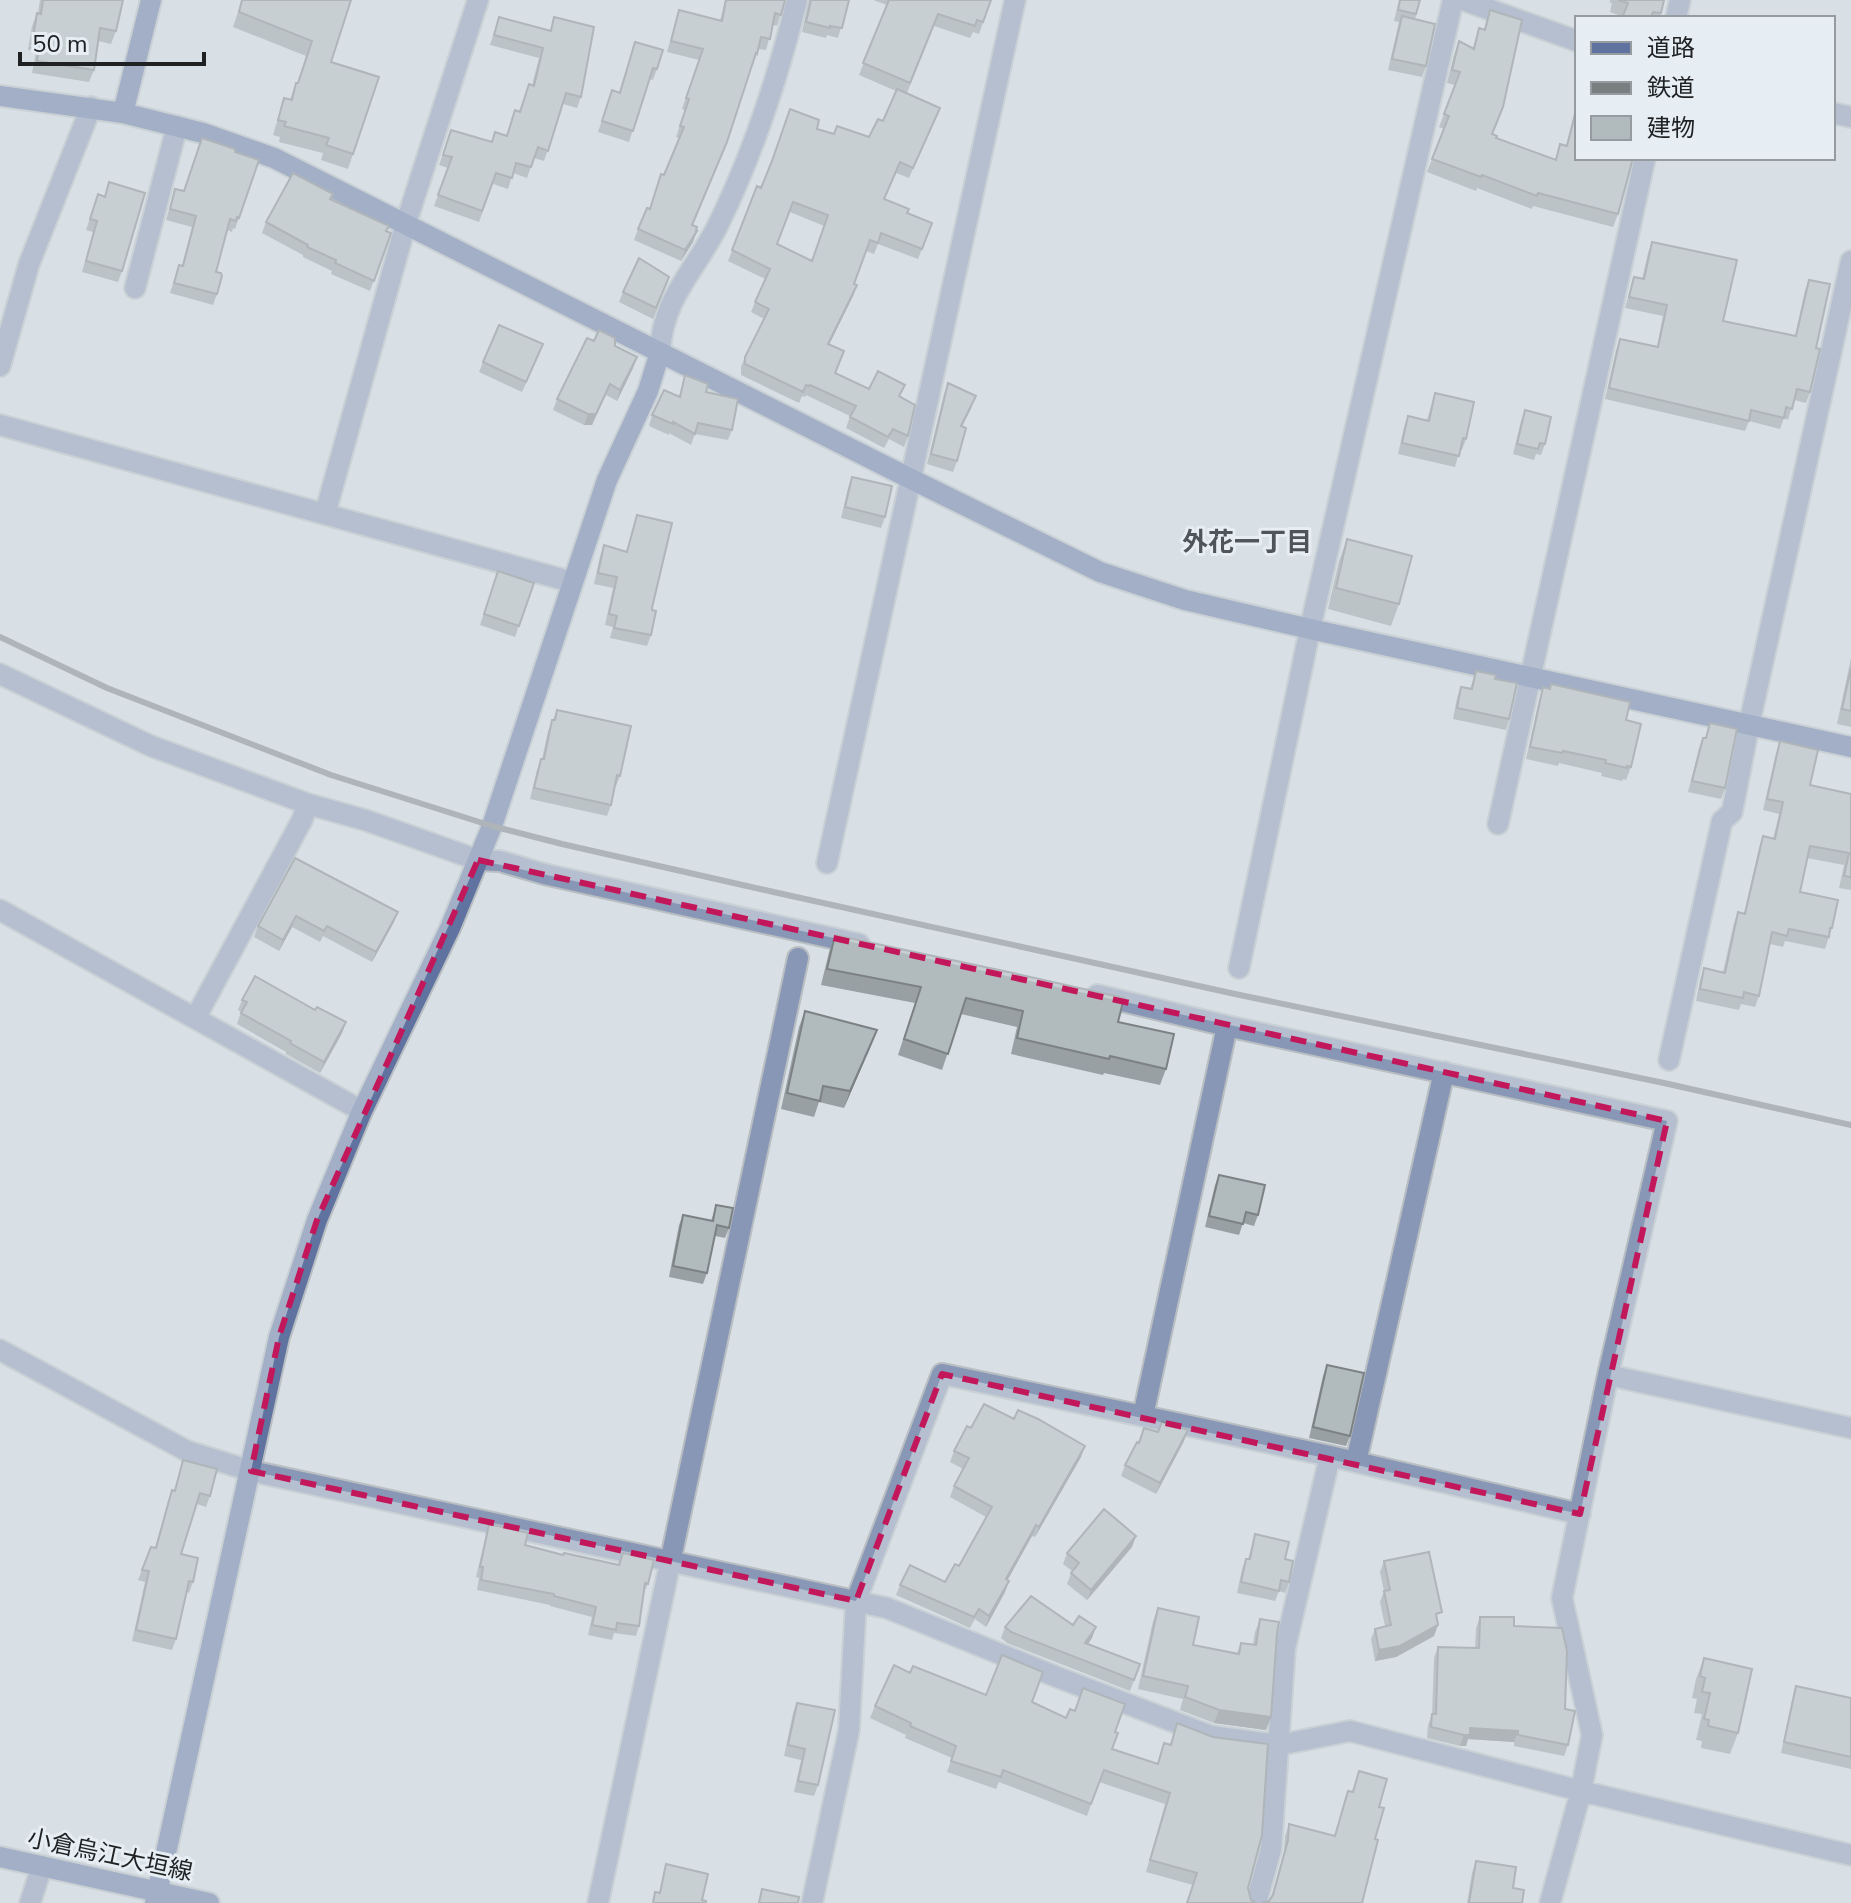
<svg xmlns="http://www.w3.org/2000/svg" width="1851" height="1903" viewBox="0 0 1851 1903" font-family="'Nunito Sans','Noto Sans JP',sans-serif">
<rect width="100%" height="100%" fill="#d9e0e5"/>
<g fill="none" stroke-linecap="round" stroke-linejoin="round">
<defs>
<path id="street" d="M1463,0L1577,41
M1676,18L1680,0
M1833,113L1851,117
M135,288L177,126
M660,352C662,298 696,270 718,225C753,154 778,77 797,0
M0,366L29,264L91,107
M0,425L572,582
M325,514L406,223L478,0
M0,674L151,746L308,804L365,820L478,860L500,861L544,874L859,944
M1498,824L1645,158
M827,863L1015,0
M0,910L362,1111
M1239,968L1310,629L1453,0
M1097,995L1227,1026L1667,1121L1608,1375
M196,1017L302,820L308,804
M1227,1026L1143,1416L1330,1456L1580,1514
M1669,1060L1722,821L1732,812L1749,725L1851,261
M0,1350L187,1451L251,1471L887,1608L1057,1677L1211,1736L1279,1745L1350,1731L1581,1791L1851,1855
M1356,1462L1444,1072
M30,1903L42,1866
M598,1903L798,958
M812,1903L849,1730L856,1601L942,1374L1143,1416
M1256,1903L1271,1849L1285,1648L1330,1456
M1550,1903L1581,1791L1592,1735L1562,1598L1608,1375L1851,1428"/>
<path id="secondary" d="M0,96L123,113L203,133L274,158L911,479L1100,572L1185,600L1310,629L1851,747
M123,113L151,0
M0,1857L209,1903
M155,1903L279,1337L317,1220L362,1111L450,928L492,826L607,480L648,391L660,352"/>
</defs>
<use href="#street" stroke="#b8bec2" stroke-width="24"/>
<use href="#secondary" stroke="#b8bec2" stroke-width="24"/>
<use href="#street" stroke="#8997b6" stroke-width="20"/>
<use href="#secondary" stroke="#6073a0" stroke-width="20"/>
<path stroke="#7a7f82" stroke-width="6" d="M0,637L107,688L331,775L492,826L562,844L778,893L1235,994L1664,1083L1851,1125"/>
</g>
<path fill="#98a0a3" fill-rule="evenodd" d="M40,0H123L116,31L111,44L98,41L94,70L89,82L32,73L36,52L28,50L32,26L37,13H38Z
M242,0H351L331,62L379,77L348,169L321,160L323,153L279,142L280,137L273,135L284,98L290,99L296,83H298L306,56L233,27Z
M725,0H785L777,26L773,25L766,50L758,49L753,65L752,64L723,153L693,225V242L681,261L634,240L638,229L649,209L679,138L676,137L685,110L682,109L699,60L667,52L679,10L720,21Z
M809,0H849L838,38L827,35L826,38L802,32Z
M873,0H991L979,34L973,32L970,38L934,26L907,93L940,108L909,178L896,173L884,199L908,213L932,223L918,259L878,244L874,254L866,251L854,284L857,285L853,296L829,344L836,373L869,389L900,397L908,436L904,447L889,439L884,448L846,428L850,416L806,395L805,397L802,396L799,403L741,375V367L745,357L764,319L751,312L765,279L728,261L757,186L761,188L817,129L834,134L869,137L883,121L896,91L859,75L887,5ZM790,212L824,226L812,261L777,244Z
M1399,0H1420L1415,19L1426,66L1422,77L1388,70L1399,22L1394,21Z
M1610,0H1664L1660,18H1622L1623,17L1610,12L1612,3H1610Z
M1490,10L1492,135L1496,138L1555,160L1560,144L1566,146L1577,101V158L1618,214L1613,227L1533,206L1532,209L1477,188L1476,191L1427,172L1444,129L1439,127L1455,85L1447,83L1454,55L1459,41L1473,48L1479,28L1484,29Z
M499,17L550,30L554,17L581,97L577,108L563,104L544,161L534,158L527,178L513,173L508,189L493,184L479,222L434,206L448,168L439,165L451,130L492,142L506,136L532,85L539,58L490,45Z
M635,42L657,69L653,80L649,79L629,142L598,132L612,90L619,92Z
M235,152L259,160L235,229L233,228L232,232L227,230L216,272L217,294L213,305L170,293L179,265H182L192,227L166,220L175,189L183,191Z
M98,194L122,271L118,282L82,272L93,232L86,230Z
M333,194L331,200L391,233L370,291L331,274L332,271L303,257V255L262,233L266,222Z
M1652,242L1723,321L1795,336L1805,290L1809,280L1816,348L1810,392L1806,403L1794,400L1788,420L1784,418L1780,429L1749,421L1745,431L1605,399L1616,350L1620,339L1657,346L1663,316L1625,308L1634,277L1642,279L1648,253Z
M669,277L653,319L619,302L623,292Z
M594,341L615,346L637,357L633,368L617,401L606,395L592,425H584L553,410L557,399Z
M539,355L522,392L479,372L483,362Z
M685,375L706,392L732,430L728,440L695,434L691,445L669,433V435L649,426L652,415L679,397Z
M948,383L972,407L962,427L957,461L953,472L927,464L944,394Z
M1435,393L1466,439L1462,450L1460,449L1455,467L1398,454L1404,427L1408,416L1427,420Z
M1525,410L1545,444L1541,455L1536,454L1534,460L1513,454L1521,421Z
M852,477L885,517L881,528L841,518L848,488Z
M637,515L652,608L651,635L647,646L610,638L613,627L605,625L613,588L594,584L600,556L604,545L626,552Z
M1347,539L1399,604L1391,626L1328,609L1339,561Z
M498,571L534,583L515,637L480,625Z
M1851,658V727L1837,724Z
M1476,671L1495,679L1509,719L1506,730L1453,719L1457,698L1461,687L1470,689Z
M1543,687L1626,720L1631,767L1626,780L1623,779L1622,781L1601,776L1602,773L1559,763L1558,766L1526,759L1539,700Z
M557,710L620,776L616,786H615L611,805L607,816L530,799L537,770L542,759L548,731Z
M1710,723L1725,788L1721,799L1688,792L1699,748L1703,738H1705Z
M1780,741L1810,785L1851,794V890L1839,888L1844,865L1807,858L1800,892L1832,928L1825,949L1785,941L1783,947L1770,944L1759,996L1755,1007L1741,1004L1739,1010L1696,1001L1700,980L1704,968L1723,972L1734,923L1738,912L1744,913L1759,848L1763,836L1773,839L1779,814L1763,810L1776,753Z
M295,858L394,922L372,962L323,936L320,942L292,927L279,951L254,937L258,926Z
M835,935L1118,1022L1166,1069L1160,1085L1104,1073L1103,1075L1011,1054L1017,1027L961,1014L942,1070L898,1055L915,1003L821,985L829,952Z
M242,1000L315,1010L346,1022L342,1033L320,1073L286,1054V1052L237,1024L241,1012L238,1010Z
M805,1011L877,1030L844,1108L819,1102L814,1117L781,1109L799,1027Z
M1219,1175L1258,1215L1254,1226L1243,1223L1239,1235L1205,1227L1215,1185Z
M716,1205L729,1228L725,1238L715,1236L707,1273L703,1284L669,1277L679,1225L683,1215L711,1221Z
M1327,1365L1350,1436L1346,1446L1309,1438L1323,1376Z
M971,1428L1081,1457L1035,1537L1032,1536L1007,1580L1005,1592L986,1627L975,1619L970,1628L896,1595L900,1585L945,1582L959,1566L986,1517L950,1497L954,1486L963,1469L950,1462L954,1451Z
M1158,1432L1184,1441L1156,1494L1121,1476L1125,1465L1139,1443Z
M183,1460L210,1496L206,1507L197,1504L181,1554L193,1582L189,1593L187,1592L176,1639L172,1650L132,1641L145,1582L138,1580L151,1547L155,1548L168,1501L172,1490L174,1491Z
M489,1524L525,1545L563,1555L618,1565L623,1553L648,1584L643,1594L639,1626L636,1636L614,1633L612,1640L588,1635L592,1617L550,1606V1605L477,1590L479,1578L476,1577L486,1535Z
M1255,1534L1285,1559L1289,1582L1285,1593L1279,1591L1275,1601L1237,1593L1242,1569L1246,1559H1248Z
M1132,1547L1087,1600L1067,1584L1072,1571L1063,1564L1067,1553Z
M1384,1561L1438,1623L1434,1636L1396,1657L1375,1661L1371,1639L1375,1629L1385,1626L1380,1602L1384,1591L1380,1572Z
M1158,1608L1193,1645L1237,1653L1241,1643L1253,1644L1255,1632L1260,1619L1277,1634L1266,1730L1214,1723L1180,1710L1183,1699L1138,1689L1153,1621Z
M1480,1617L1514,1626L1565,1709L1568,1745L1564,1756L1514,1746V1742L1468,1739L1466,1746H1460L1427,1738L1428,1725L1432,1714L1434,1658L1438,1647L1475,1648L1476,1628Z
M1005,1627L1092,1638L1088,1644L1140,1664L1130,1691L1007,1643L1001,1638Z
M1704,1658L1738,1733L1730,1754L1701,1748L1702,1741L1696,1740L1702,1714L1694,1713L1697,1699L1692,1698L1696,1679Z
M910,1673L986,1695L1032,1702L1066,1718L1115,1732L1112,1749L1157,1764L1164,1743L1170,1744L1177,1723L1213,1737L1268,1744L1193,1885L1146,1872L1165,1804L1099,1782L1087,1816L999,1782L996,1789L947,1772L952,1758L905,1738L906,1735L870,1718L875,1706Z
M1796,1686L1851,1698V1769L1781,1753L1793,1696Z
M797,1703L818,1785L814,1796L794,1792L801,1760L784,1756L793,1713Z
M1359,1771L1379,1807L1375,1839L1269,1901L1271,1897L1284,1852L1285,1836L1289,1824L1335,1836L1348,1791L1352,1792Z
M1476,1861L1513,1888L1522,1903H1467L1472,1873Z"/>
<path fill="#7c8284" d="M697,231L693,242L681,261L685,250Z
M857,285L853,296L824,355L828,344Z
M637,357L633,368L617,401L620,390Z
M610,384L592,425H584L588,414Z
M398,912L394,922L372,962L376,952Z
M296,916L292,927L279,951L283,940Z
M346,1022L342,1033L320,1073L324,1062Z
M877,1030L871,1046L844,1108L850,1091Z
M1188,1430L1184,1441L1156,1494L1160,1483Z
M1085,1446L1081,1457L1035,1537L1039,1527Z
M1036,1525L1032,1536L1002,1590L1006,1579Z
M1136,1536L1132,1547L1087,1600L1091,1590Z
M1009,1581L1005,1592L986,1627L989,1616Z
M1438,1625L1434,1636L1396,1657L1375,1661L1379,1650Z
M1096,1627L1092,1638L1081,1654L1085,1643Z
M1219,1710L1271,1717L1266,1730L1214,1723Z
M1470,1728L1518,1731L1514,1742L1468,1739L1466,1746H1460L1464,1735Z"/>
<path fill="#b1babd" stroke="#7c8284" stroke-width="2" fill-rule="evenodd" d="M43,0H123L116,31L100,28L94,70L37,61L40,39L33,38L37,13L41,14Z
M242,0H351L331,62L379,77L353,154L326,145L329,138L284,126L286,122L278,120L284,98L292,100L296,83H298L312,41L239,12Z
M726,0H785L781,15L775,13L770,39L761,37L757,54L756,53L727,142L692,225L697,227L696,231H697L685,250L638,229L647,208L650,209L661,174L664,175L684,127L680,126L689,99L686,98L703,49L671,41L679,10L722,21Z
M811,0H849L842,28L830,26V28L806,22Z
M889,0H991L983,22L977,20L975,26L938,14L910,83L863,63Z
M1400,0H1420L1416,14L1398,10Z
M1618,0H1664L1661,13L1653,12L1651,18H1622L1628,3Z
M1490,10L1522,20L1503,107L1492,134L1497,136L1496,138L1556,160L1560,144L1567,146L1577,107V158H1633L1618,214L1538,193L1537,196L1482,175L1481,177L1432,159L1449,116L1444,114L1460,72L1452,70L1459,41L1474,49L1479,28L1485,30Z
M1402,16L1435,24L1426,66L1392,59Z
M499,17L551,31L554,17L594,27L581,97L566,93L548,151L538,147L531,167L516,163L512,178L496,173L482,211L438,195L452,157L443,155L451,130L492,142L495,132L507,136L515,110L520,112L529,84L534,86L543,48L494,35Z
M635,42L663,50L657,69L653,68L633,131L602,121L612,90L620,93Z
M897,89L940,108L913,168L900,162L884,199L909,209L907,213L932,223L922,249L881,233L878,243L870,240L854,284L857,285L828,344L844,351L835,373L869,389L878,371L905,385L899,396L915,405L908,436L893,429L888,437L850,417L856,406L810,385L809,386L806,385L803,392L745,364V357L769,309L755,302L770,269L732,250L757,186L761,188L772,161L790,109L819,120L817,129L834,134L837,126L869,137L878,119L883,121ZM793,202L828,215L812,261L777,244Z
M202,138L235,149V152L259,160L239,218L237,217L236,221L230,219L216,272L221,273L222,276L217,294L174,283L179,265L183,266L196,216L170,209L175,189L184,191Z
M293,173L333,194L330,199L389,226L386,231L391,233L374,281L335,263L336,260L307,247L308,245L266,222Z
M109,182L145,193L122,271L86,261L97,221L90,219L98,194L105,197Z
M1652,242L1737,260L1723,321L1796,336L1809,280L1830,284L1816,348L1820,349L1810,392L1797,389L1792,409L1786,407L1784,418L1751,410L1749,421L1609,388L1620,339L1658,347L1667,305L1629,297L1634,277L1644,279Z
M639,258L669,277L656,308L623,292Z
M499,325L543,344L526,382L483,362Z
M599,330L615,338V346L637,357L620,390L610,384L596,414H588L557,399L587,338L594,341Z
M685,375L708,384L706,392L738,399L732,430L698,423L695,434L673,422V424L652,415L664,390L680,397Z
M948,383L976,396L961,426L966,428L957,461L931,454Z
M1435,393L1474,402L1466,439L1463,438L1459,456L1402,443L1408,416L1429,421Z
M1525,410L1551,417L1545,444L1540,443L1538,449L1517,444Z
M852,477L892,486L885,517L845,507Z
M637,515L672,523L652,608V610L656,611L651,635L614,628L617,616L609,614L617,577L598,573L604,545L627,552Z
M1347,539L1412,556L1399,604L1336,588Z
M498,571L534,583L519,626L484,614Z
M1851,668V711L1842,709Z
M1476,671L1496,675L1495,679L1517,683L1509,719L1457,708L1461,687L1472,689Z
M1551,684L1630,702L1626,720L1641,724L1631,767L1627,766V768L1605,763L1606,760L1563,751L1562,753L1530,747L1543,687L1550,689Z
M557,710L631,726L620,776L617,775L611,805L534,788L541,759H544L552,720H555Z
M1710,723L1737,729L1725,788L1692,781L1703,738H1706Z
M1780,741L1818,750L1810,785L1851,794V877L1844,876L1849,853L1810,846L1800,892L1838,900L1832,928H1830L1829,937L1789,929L1787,936L1772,932L1759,996L1744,992L1743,998L1700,989L1704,968L1725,973L1738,912L1745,914L1763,836L1775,839L1783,802L1767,799Z
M295,858L398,912L376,952L327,926L324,931L296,916L283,940L258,926Z
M835,935L1013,973L1124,998L1118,1022L1174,1034L1166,1069L1110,1056L1109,1059L1017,1038L1023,1011L966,998L948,1054L904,1039L921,987L827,969Z
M255,976L315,1010L317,1007L346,1022L324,1062L290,1043L291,1041L241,1013L247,1002L242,1000Z
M805,1011L877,1030L850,1091L823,1086L820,1101L787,1093Z
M1219,1175L1265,1185L1258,1215L1246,1212L1243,1224L1209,1216Z
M716,1205L733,1208L729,1228L717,1225L707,1273L673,1266L683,1215L713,1221Z
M1327,1365L1364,1373L1350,1436L1313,1427Z
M984,1404L1014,1419L1018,1410L1038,1419L1085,1446L1039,1527L1036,1525L1006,1579L1009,1581L989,1616L979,1609L974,1617L900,1585L910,1565L945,1582L955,1564L959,1566L992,1507L954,1486L969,1458L954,1451L967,1426L971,1428Z
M1162,1422L1188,1430L1160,1483L1125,1465L1137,1442L1139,1443L1144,1428L1158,1432Z
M183,1460L217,1469L210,1496L200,1493L181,1554L198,1558L193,1582L189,1581L176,1639L136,1630L149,1571L142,1570L151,1547L156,1548L172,1490L175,1491Z
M1104,1509L1136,1536L1091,1590L1071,1573L1079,1563L1067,1553Z
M489,1524L528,1533L525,1545L563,1555L564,1553L619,1565L623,1553L654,1560L648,1584L645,1583L639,1626L617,1623L616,1630L592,1625L596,1607L554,1596V1594L481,1580L483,1567H480Z
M1255,1534L1289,1542L1285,1559L1293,1561L1289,1582L1281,1580L1279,1591L1241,1582L1246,1559H1250Z
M1429,1552L1442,1612L1436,1614L1438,1625L1400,1646L1379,1650L1375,1629L1391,1625L1384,1591L1390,1590L1384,1561Z
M1031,1596L1073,1625L1079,1616L1096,1627L1085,1643L1140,1664L1134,1680L1011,1632L1005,1627Z
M1158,1608L1199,1617L1193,1645L1239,1654L1241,1643L1256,1645L1260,1619L1279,1622L1277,1634L1271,1717L1219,1710L1185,1697L1188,1686L1143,1676Z
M1480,1617H1514V1626L1562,1628L1567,1651L1565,1709L1575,1711L1568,1745L1518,1735V1731L1470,1728V1735H1464L1431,1727L1432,1714H1436L1438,1647L1479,1648Z
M1002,1655L1043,1672L1032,1702L1066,1718L1070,1709L1075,1711L1083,1688L1125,1704L1115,1732L1118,1733L1112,1749L1158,1764L1164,1743L1171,1745L1177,1723L1213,1737L1268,1744L1262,1835L1248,1888L1251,1900L1256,1903H1187L1197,1873L1150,1860L1170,1793L1104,1770L1091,1804L1003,1770L1001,1777L951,1761L956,1746L910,1726L911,1723L875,1706L894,1665L910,1673L913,1666L986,1695Z
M1704,1658L1752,1669L1738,1733L1708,1726L1709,1720L1704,1719L1710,1693L1702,1692L1705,1678L1700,1676Z
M1796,1686L1851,1698V1757L1784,1742Z
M797,1703L835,1710L818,1785L798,1781L805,1749L788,1745Z
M1359,1771L1387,1779L1379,1807L1384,1808L1375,1839L1378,1840L1362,1903H1261L1269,1901L1273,1895L1288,1840L1289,1824L1335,1836L1348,1791L1353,1792Z
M1476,1861L1516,1867L1513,1888L1524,1890L1522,1903H1469Z
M666,1864L708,1874L702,1900L706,1901V1903H653L655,1892L660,1893Z
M762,1889L799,1897L798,1903H759Z"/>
<path d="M0 0H1851V1903H0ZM478,860L1667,1121L1580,1514L942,1374L856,1601L251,1471L279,1337L317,1220Z" fill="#d9e0e5" fill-opacity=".55" fill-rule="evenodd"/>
<path fill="none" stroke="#c2185b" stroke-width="6" stroke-dasharray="16 10" stroke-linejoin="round" d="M478,860L1667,1121L1580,1514L942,1374L856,1601L251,1471L279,1337L317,1220Z"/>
<g text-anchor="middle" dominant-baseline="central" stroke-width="6" stroke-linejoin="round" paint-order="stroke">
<g font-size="24" fill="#1f2123" stroke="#e6edf3">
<text transform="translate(110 1855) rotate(12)">小倉烏江大垣線</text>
</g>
<g font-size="26" font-weight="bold" fill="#4e5459" stroke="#e6edf3">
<text x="1247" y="542">外花一丁目</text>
</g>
</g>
<rect x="1575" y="16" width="260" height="144" fill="#e6edf3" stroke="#969ba0" stroke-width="2"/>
<rect x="1591" y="42" width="40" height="12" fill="#6073a0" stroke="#969ba0" stroke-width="2"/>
<text x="1647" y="56" font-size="24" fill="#1f2123">道路</text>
<rect x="1591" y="82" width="40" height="12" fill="#7a7f82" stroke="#969ba0" stroke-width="2"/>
<text x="1647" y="96" font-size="24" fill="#1f2123">鉄道</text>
<rect x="1591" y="116" width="40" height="24" fill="#b1babd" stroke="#969ba0" stroke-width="2"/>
<text x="1647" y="136" font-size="24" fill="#1f2123">建物</text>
<path d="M20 52v12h184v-12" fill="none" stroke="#1f2123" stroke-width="4"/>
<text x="32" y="52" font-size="24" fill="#1f2123" stroke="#e6edf3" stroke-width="6" paint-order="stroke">50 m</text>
</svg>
